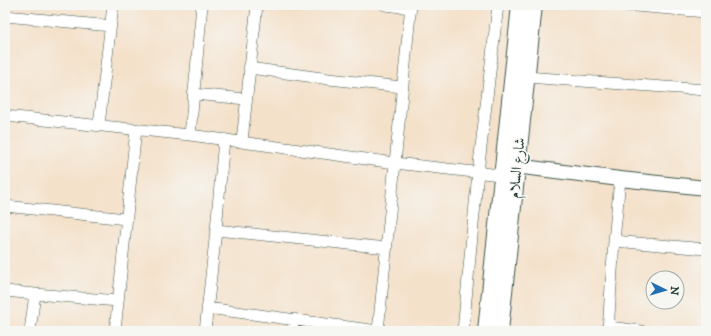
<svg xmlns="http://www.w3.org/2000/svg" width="711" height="336" viewBox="0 0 711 336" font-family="'IM FELL DW Pica',Amiri,serif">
<rect width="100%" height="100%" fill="#f6f6f2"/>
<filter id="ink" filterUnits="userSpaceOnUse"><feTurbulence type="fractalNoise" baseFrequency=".025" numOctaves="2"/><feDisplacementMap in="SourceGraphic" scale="8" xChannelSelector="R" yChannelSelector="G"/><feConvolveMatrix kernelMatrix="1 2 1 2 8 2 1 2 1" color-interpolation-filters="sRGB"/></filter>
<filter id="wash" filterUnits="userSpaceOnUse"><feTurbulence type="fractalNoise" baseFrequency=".012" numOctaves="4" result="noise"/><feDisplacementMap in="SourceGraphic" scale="16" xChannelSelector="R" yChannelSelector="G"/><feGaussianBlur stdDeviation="0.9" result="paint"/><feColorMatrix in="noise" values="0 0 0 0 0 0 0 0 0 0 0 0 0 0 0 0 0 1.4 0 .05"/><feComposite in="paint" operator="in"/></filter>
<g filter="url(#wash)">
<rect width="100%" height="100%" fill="#f4e1ca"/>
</g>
<g filter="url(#ink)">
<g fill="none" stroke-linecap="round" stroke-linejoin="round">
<defs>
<path id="minor" d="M385,5L411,8
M624,5L706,12
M5,16L111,26
M249,68L329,79L402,87
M526,77L706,90
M193,94L246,99
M5,116L190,135L395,163L509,176
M99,125L113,5
M190,135L202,5
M242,141L257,5
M5,206L126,219
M216,230L387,248
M614,241L706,249
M5,291L35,294L118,301
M207,308L378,331
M609,327L641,331
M30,331L35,294
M115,331L136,129
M205,331L216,230L224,139
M292,331L294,319
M378,331L411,5
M463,331L478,172L498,5
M608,331L614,241L620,179"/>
<path id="tertiary" d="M507,165L620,179L706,188"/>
<path id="secondary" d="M486,331L520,5
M500,331L534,5"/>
</defs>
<use href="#minor" stroke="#3f564a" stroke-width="12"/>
<use href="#tertiary" stroke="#3f564a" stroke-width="16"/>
<use href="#secondary" stroke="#3f564a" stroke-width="18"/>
<use href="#minor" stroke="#fff" stroke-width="11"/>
<use href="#tertiary" stroke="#fff" stroke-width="14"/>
<use href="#secondary" stroke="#fff" stroke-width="16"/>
</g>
</g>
<g text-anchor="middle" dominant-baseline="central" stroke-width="3" stroke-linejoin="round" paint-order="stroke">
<g font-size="15" fill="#1f3d34" stroke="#f6f6f2">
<text transform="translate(517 168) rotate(-84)">شارع السلام</text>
</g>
</g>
<rect width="711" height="336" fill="none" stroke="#f6f6f2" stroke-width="20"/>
<g transform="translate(665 290) rotate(95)"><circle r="19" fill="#f6f6f2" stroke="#a0aca6"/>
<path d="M0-3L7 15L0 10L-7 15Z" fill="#1f6fb2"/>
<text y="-6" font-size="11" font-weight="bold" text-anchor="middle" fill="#1f3d34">N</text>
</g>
</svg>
